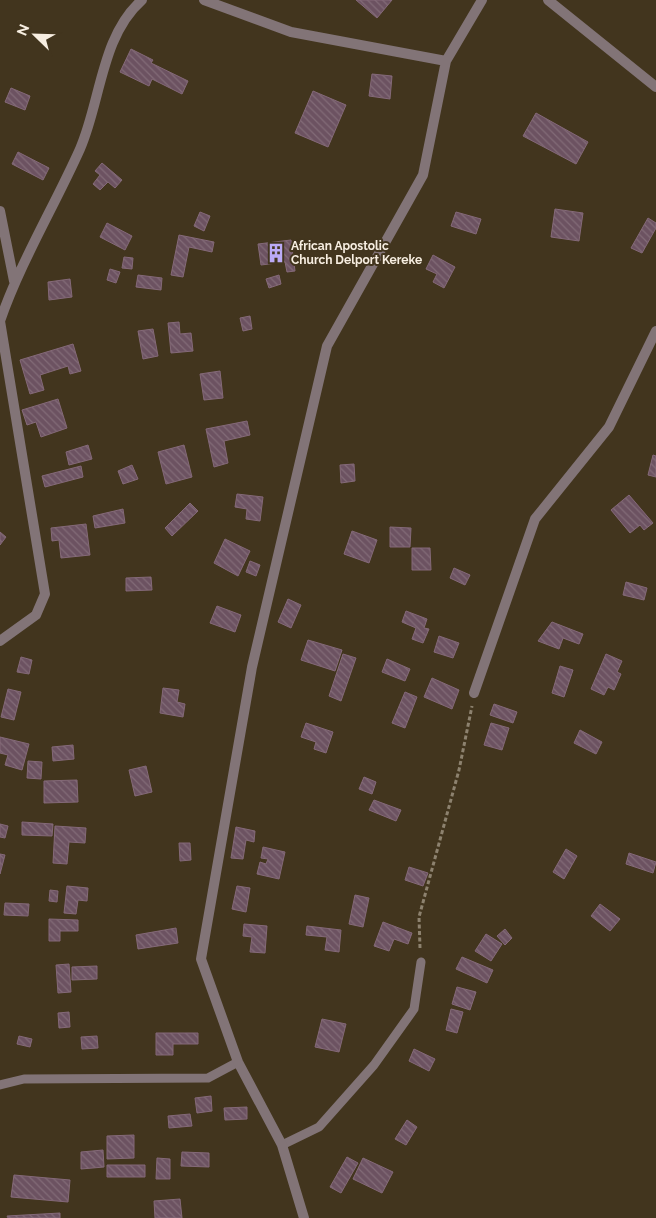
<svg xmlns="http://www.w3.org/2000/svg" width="656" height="1218" viewBox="0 0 656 1218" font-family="Raleway,sans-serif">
<defs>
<pattern id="building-back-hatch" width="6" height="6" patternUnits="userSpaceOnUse" patternTransform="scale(1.25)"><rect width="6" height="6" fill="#6c5261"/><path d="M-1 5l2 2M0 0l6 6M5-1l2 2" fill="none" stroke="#826b77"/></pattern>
</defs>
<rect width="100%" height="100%" fill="#42351e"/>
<path fill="url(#building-back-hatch)" stroke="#846978" d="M356,0H392L377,18Z
M131,49L153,60L151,63L188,81L182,94L152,79L149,86L120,72Z
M372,74L392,76L390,99L369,96Z
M11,88L30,96L25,110L5,102Z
M313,91L346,105L328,147L295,133Z
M536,113L588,142L576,164L523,136Z
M18,152L49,168L43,180L12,164Z
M102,163L122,180L115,188L108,182L100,190L93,184L100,175L95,171Z
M555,209L583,213L579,241L551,237Z
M200,212L210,216L204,231L194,226Z
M456,212L481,219L476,234L451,226Z
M648,218L656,223V228L642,253L631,248Z
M107,223L132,236L125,250L100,237Z
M179,235L214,242L212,252L189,247L183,277L171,275Z
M291,240L295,271L287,272L285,262L261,265L258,244Z
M433,255L455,267L444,288L433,282L437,274L426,269Z
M124,257L133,258L132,269L122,268Z
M110,269L120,272L116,283L107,280Z
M138,275L162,278L161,290L136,287Z
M279,275L281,284L269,288L266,279Z
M70,279L72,297L49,300L48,282Z
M250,316L252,329L243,331L240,318Z
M179,322L180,334L191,333L193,351L171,353L168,323Z
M153,329L158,356L143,359L138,331Z
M73,344L81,371L70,374L68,366L40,375L44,390L30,394L20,360Z
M220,371L223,398L204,400L200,374Z
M58,399L67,428L41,437L36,422L27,425L22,410Z
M247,421L250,435L224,441L228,463L214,467L206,429Z
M88,445L92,459L69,465L66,452Z
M184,445L192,477L166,484L158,452Z
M653,455L656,456V477L648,475Z
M354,464L355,481L341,483L340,465Z
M132,465L138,479L123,484L118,471Z
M81,466L83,477L45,487L42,476Z
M237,494L263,497L260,521L246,519L247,509L235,507Z
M629,495L653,523L644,530L640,525L630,533L611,510Z
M190,503L198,511L172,536L165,528Z
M123,509L125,523L95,528L93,516Z
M86,524L90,555L61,558L59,540L52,541L51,528Z
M390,527L411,528L410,547H390Z
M352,531L377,540L369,563L344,554Z
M0,532L6,537L0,545Z
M225,539L250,551L238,576L214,563Z
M412,548H430L431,570H412Z
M250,561L260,565L256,576L246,572Z
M454,568L470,575L465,585L450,578Z
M151,577L152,590L126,591V578Z
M626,582L647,588L644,600L623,595Z
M288,599L301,605L291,628L278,622Z
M217,606L241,615L235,632L210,623Z
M406,611L427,619L424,628L429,629L423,643L412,639L416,628L402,622Z
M552,622L583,634L579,644L563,638L559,649L538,641Z
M439,636L459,643L453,658L434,652Z
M308,640L342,650L335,671L301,660Z
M343,654L356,658L341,701L329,696Z
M606,654L622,661L617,672L621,674L614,690L608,687L604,695L591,689Z
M21,657L32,660L29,674L17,672Z
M387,659L410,669L405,681L382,672Z
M560,666L573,670L564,697L552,693Z
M432,678L459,690L452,709L424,697Z
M163,688L179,690L177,702L185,704L183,717L160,713Z
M8,689L21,692L14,720L1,717Z
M405,692L417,697L405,728L392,723Z
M494,704L517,712L513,723L490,715Z
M306,723L333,732L326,753L314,749L316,742L301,737Z
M491,723L509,728L502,750L484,745Z
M580,730L602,742L596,754L574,743Z
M0,737L29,744L22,770L5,765L8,755L0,753Z
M73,745L74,759L53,761L52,747Z
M28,761L42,762L41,779L27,778Z
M146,766L152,792L135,796L129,770Z
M364,777L376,782L372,794L359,789Z
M77,780L78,802L44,803V781Z
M374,800L401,810L396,821L369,810Z
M22,822L53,824L52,836L22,835Z
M0,824L8,826L5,838L0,837Z
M55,826L86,828L85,843L69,842L67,864L53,863Z
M236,827L255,831L254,842L246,840L243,859L231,858Z
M179,843H190L191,860L180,861Z
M263,847L285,852L279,879L257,874L260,862L266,864L268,859L261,858Z
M566,849L577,856L564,879L553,872Z
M629,853L656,862L653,873L626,864Z
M0,854L5,855L0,874Z
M409,867L428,873L423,886L405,880Z
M67,886L88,888L87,901L78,900L76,914L64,913Z
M237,886L250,888L246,912L232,909Z
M50,890L58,891L57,902L49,901Z
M355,895L369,898L363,927L349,924Z
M5,903L29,904L28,916L4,915Z
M600,904L620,919L610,931L591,916Z
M49,919L78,920V931H60V941H49Z
M383,922L412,933L408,944L394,939L389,951L374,946Z
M244,924L267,926L265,953L250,952L252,937L243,936Z
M307,926L341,930L339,952L325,950L327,937L306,935Z
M176,928L178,943L138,949L136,935Z
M505,929L512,938L505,945L497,936Z
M486,934L502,944L491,961L475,951Z
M462,957L493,970L487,983L456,969Z
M69,964L71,992L58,993L56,965Z
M97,966V979L72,980V967Z
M457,987L476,992L470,1010L452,1004Z
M451,1009L463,1012L457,1033L446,1030Z
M69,1012L70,1027L59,1028L58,1013Z
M322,1019L346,1024L339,1052L315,1047Z
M156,1033H198V1044H173V1055H156Z
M19,1036L32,1039L30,1047L17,1044Z
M97,1036L98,1048L82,1049L81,1037Z
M414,1049L435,1059L429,1071L409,1061Z
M211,1096L212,1111L197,1113L195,1098Z
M247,1107V1119L225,1120L224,1108Z
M190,1114L192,1126L169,1128L168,1116Z
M407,1120L417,1127L406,1145L395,1139Z
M134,1135V1158L107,1159V1136Z
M103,1150L104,1167L81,1169V1152Z
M182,1152L209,1153V1167L181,1166Z
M347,1157L358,1163L341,1193L330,1187Z
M157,1158L170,1159V1179H156Z
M363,1158L393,1172L382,1193L353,1179Z
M107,1165H145V1177H107Z
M14,1175L70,1180L68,1202L11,1197Z
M180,1199L182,1218H155L154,1201Z
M60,1213V1218H8L7,1216Z"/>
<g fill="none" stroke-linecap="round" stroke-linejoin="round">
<path stroke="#8d826f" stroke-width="3" stroke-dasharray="4 2.5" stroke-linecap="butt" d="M420,948L419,917L459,770L472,706"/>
<path stroke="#827477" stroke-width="9" d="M0,1085L24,1079L208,1078L238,1062
M282,1145L319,1127L374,1065L414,1009L421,962"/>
<path stroke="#827477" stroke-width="10" d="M204,0L291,32L446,61
M548,0L656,87
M0,211L14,281
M0,641L36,615L45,594L0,321C21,261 54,207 80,149C101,101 101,36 142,0
M474,693L535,519L609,427L656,331
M304,1218L282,1145L238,1062L201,959L252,667L327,346L423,175L446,61L482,0"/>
</g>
<defs>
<symbol id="building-bare" viewBox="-9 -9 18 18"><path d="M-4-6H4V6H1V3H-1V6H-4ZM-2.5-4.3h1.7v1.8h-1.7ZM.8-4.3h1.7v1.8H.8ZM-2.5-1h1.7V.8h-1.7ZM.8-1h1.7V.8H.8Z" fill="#bbaaf6" stroke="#42351e" stroke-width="2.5" paint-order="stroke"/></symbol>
</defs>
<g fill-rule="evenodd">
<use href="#building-bare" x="262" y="239" width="28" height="28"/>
</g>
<g text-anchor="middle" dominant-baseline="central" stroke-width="4" stroke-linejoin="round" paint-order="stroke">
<g font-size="12" font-weight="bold" fill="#f7eee1" stroke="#42351e" text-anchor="start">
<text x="291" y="246">African Apostolic<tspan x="291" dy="14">Church Delport Kereke</tspan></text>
</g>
</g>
<g transform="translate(35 35) rotate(293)" stroke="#42351e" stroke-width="4" paint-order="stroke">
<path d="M0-4L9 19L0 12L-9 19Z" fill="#f7eee1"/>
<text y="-8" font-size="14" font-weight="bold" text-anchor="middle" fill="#f7eee1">N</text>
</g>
</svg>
